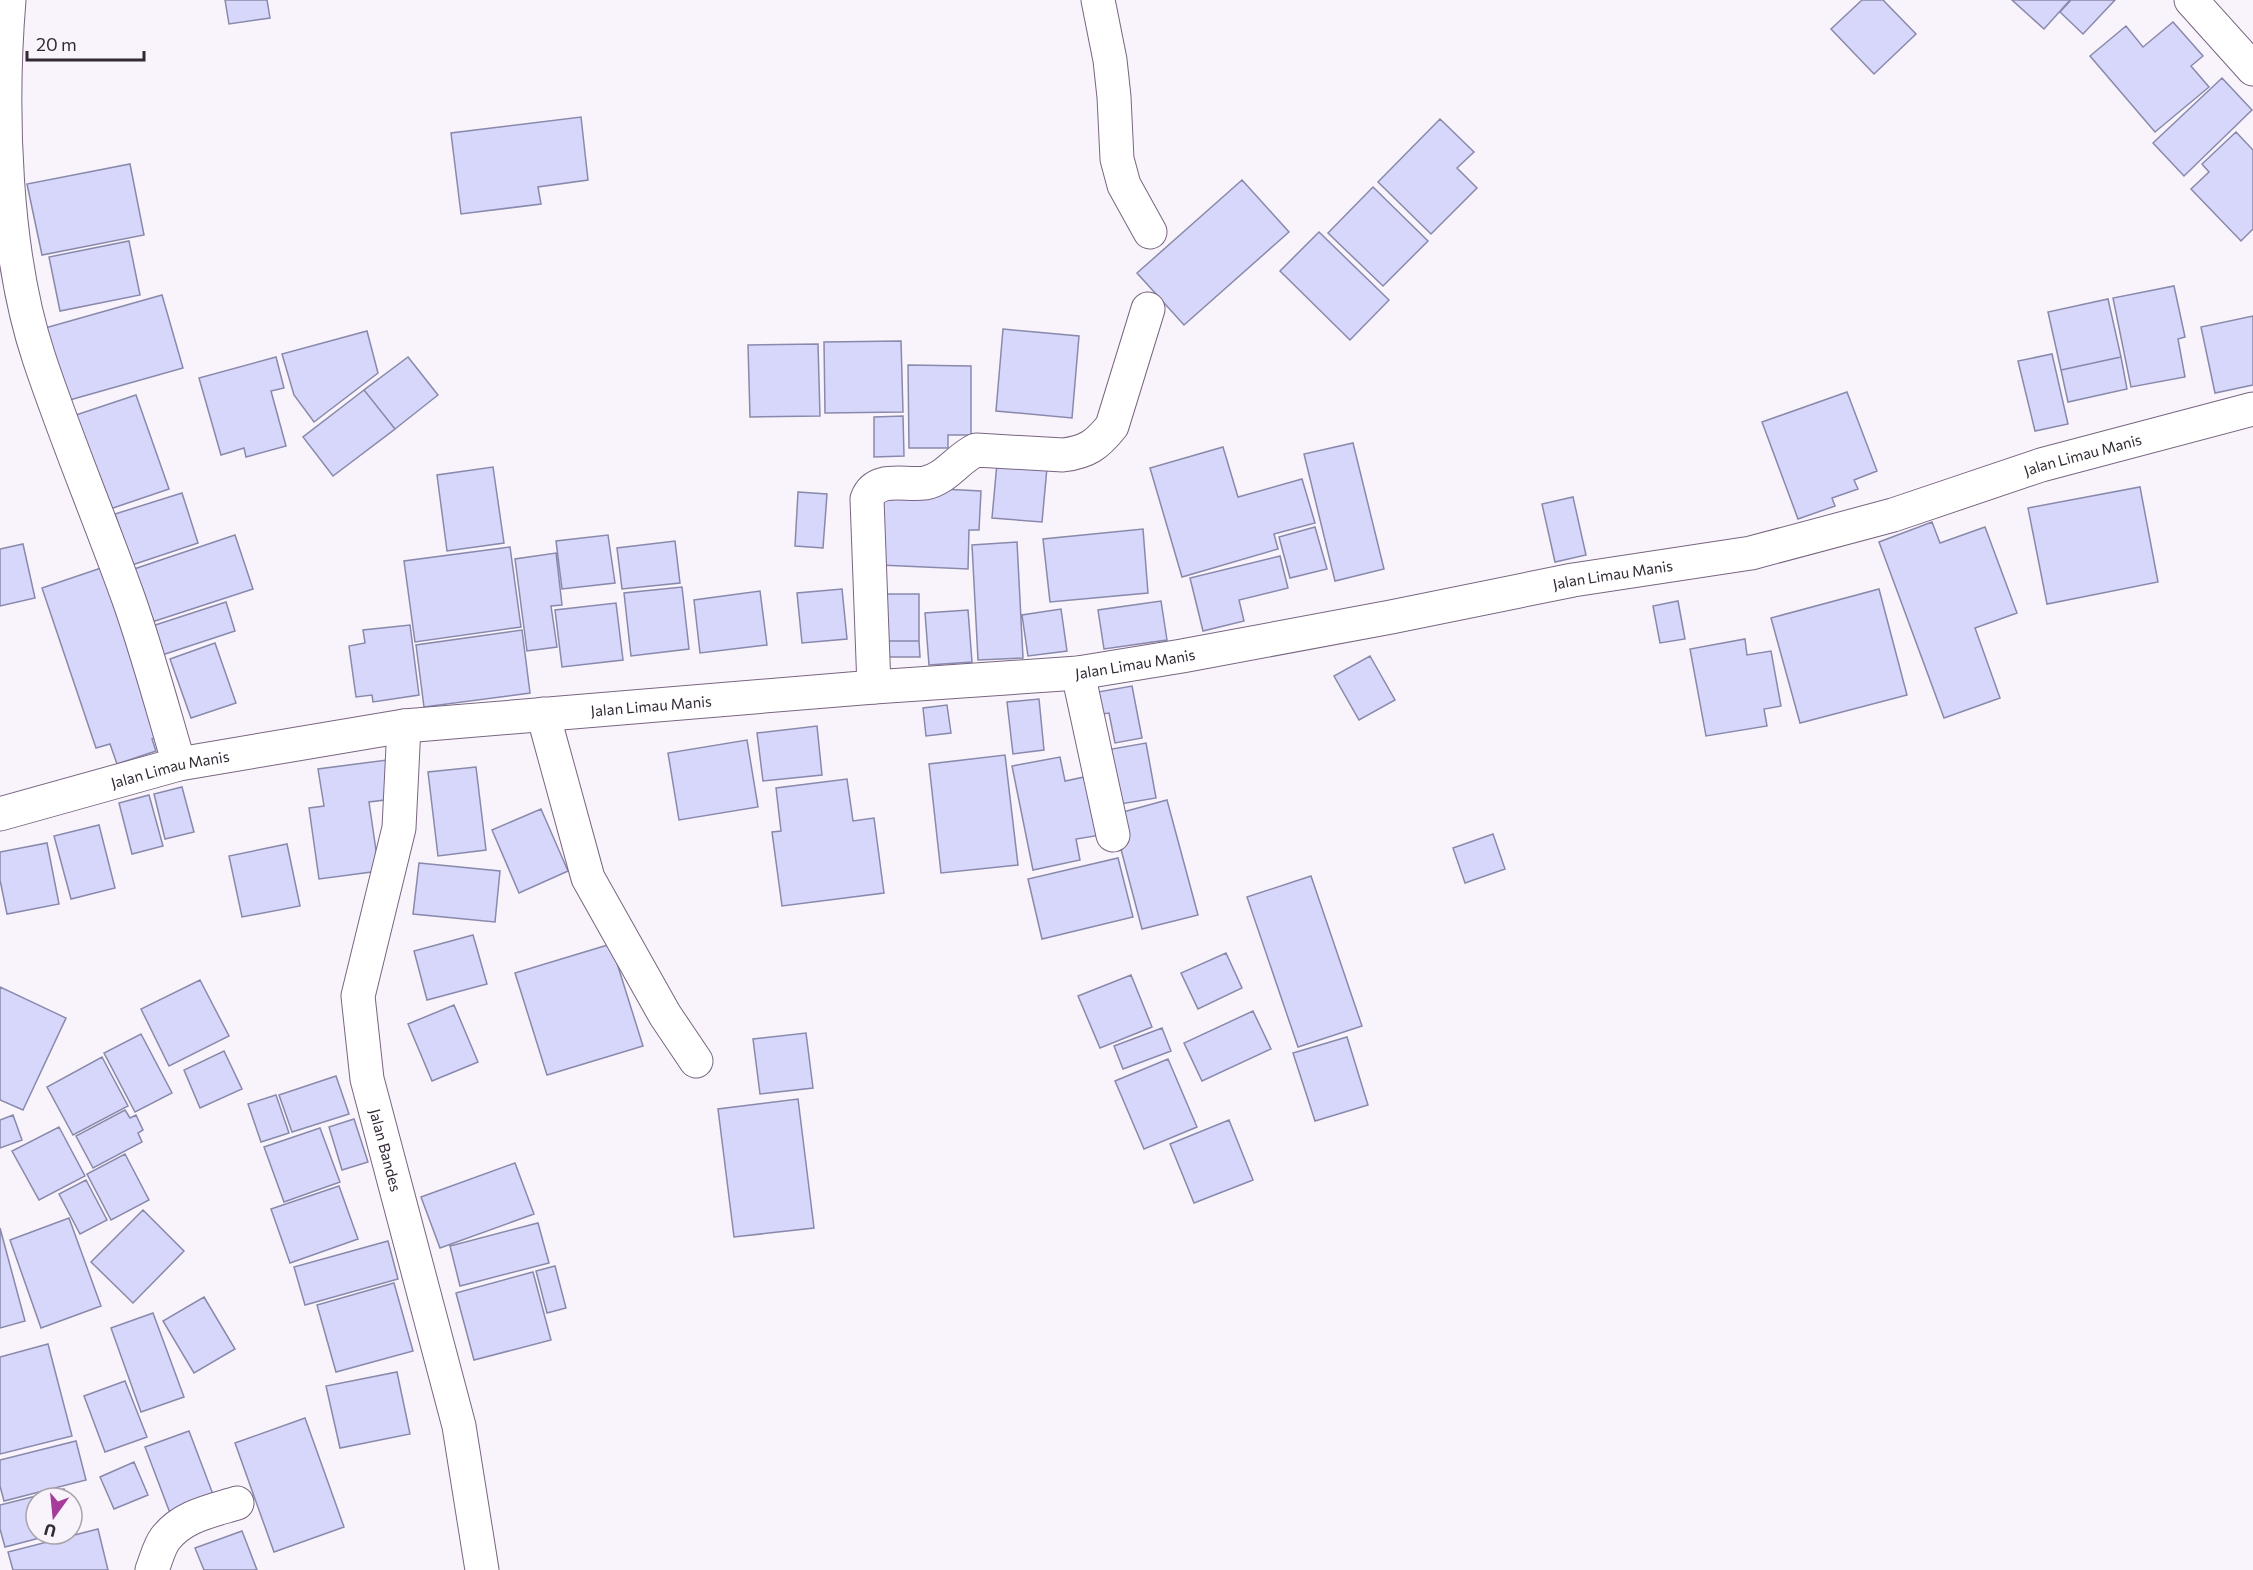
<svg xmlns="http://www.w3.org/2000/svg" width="2253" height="1570" viewBox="0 0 2253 1570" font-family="Commissioner,sans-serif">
<rect width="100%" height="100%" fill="#f9f4fb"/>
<path fill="#d6d7fb" stroke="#8989ab" stroke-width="1.5" d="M225,0H267L270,18L229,24Z
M1862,0H1883L1916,34L1874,74L1831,29Z
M2012,0H2070L2044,29Z
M2071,0H2115L2083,34L2060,12Z
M2173,22L2203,56L2191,66L2209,87L2155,132L2090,56L2126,26L2143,47Z
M2222,78L2252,110L2184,176L2153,143Z
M581,117L588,180L538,187L541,204L461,214L451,133Z
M1440,119L1474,152L1457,168L1477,188L1431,234L1378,182Z
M2236,132L2253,150V229L2241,241L2191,189L2209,172L2202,164Z
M130,164L144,235L42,255L27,184Z
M1242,180L1289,232L1184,325L1137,273Z
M1373,187L1428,241L1383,286L1328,233Z
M1319,232L1389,300L1350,340L1280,271Z
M129,241L140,295L60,311L49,257Z
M2174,286L2185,337L2178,339L2185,377L2131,387L2113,298Z
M162,295L183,368L59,403L38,330Z
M2108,299L2121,357L2061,370L2048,312Z
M2253,316V385L2215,393L2201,327Z
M1003,329L1079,336L1072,418L996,411Z
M367,331L378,373L314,422L294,395L282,354Z
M901,341L903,412L825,413L824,342Z
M818,344L820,416L750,417L748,345Z
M2052,354L2068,424L2035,431L2018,361Z
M276,357L284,388L271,391L286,446L246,457L244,448L221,455L199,378Z
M408,357L438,395L395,429L364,390Z
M2121,357L2127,389L2068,402L2061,370Z
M908,365L971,366V435H948V448H909Z
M364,390L395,429L333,476L303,437Z
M1847,392L1877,471L1854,480L1858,489L1832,498L1835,506L1798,519L1762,422Z
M136,395L169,489L110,509L76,415Z
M903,416L904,456L874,457V417Z
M1353,443L1384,569L1335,581L1304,454Z
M1223,447L1238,497L1302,479L1315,523L1274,534L1278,549L1182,577L1150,468Z
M998,452L1048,457L1042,522L992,518Z
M493,467L504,543L447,551L437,475Z
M883,486L981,491L979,530H969L968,569L880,565Z
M2140,487L2158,582L2047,604L2028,508Z
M798,492L827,494L823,548L795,546Z
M182,493L198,543L132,565L115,514Z
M1573,497L1586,555L1555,562L1542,504Z
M1932,522L1940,543L1985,527L2017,613L1975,628L2000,698L1944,718L1879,542Z
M1315,527L1327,569L1290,578L1279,537Z
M1143,529L1148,593L1050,602L1043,539Z
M235,535L253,589L152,622L134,569Z
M608,535L615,583L562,589L556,541Z
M675,541L680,583L622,589L617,548Z
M1017,542L1023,658L978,660L972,545Z
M23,544L35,598L0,606V549Z
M510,547L521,627L415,642L404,561Z
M556,553L562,605L551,606L557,647L527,651L515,559Z
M1280,556L1288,588L1239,600L1244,621L1203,631L1190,578Z
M107,566L164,735L152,739L156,751L117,764L110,744L96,748L42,588Z
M682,587L689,649L631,656L624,593Z
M842,589L847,639L802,643L797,593Z
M1879,589L1907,695L1800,723L1771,618Z
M760,591L767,645L700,653L694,600Z
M875,594H919V641H876Z
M1161,601L1167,640L1104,649L1098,610Z
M1678,601L1685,639L1660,643L1653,606Z
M226,602L235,631L156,657L146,628Z
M616,603L623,660L562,667L555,610Z
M1061,609L1067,651L1028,656L1022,615Z
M968,610L972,662L929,665L925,613Z
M410,625L419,695L373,702L372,695L356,697L349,646L365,643L363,630Z
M522,630L530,693L424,707L416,645Z
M1745,639L1747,655L1771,651L1781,706L1764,709L1767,726L1706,736L1690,649Z
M876,641H919L920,657H877Z
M215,643L236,703L191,718L170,659Z
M1370,656L1395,700L1359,720L1334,676Z
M1132,686L1142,738L1115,743L1109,713L1095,715L1092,693Z
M1039,699L1044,750L1013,754L1007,702Z
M947,705L951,733L926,736L923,708Z
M817,726L822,775L763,781L757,733Z
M747,740L758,807L679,820L668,753Z
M1146,743L1156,798L1115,805L1106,750Z
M1005,755L1018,865L941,873L929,764Z
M1060,757L1065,781L1089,776L1101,835L1076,839L1080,860L1033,870L1012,766Z
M387,760L393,799L369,802L379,871L319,879L309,808L324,806L318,769Z
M476,767L486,850L438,856L428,772Z
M847,779L853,821L874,818L884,893L782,906L772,832L781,831L776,788Z
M182,787L194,832L165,839L154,794Z
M149,795L163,846L132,854L119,803Z
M1167,800L1198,915L1142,929L1112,815Z
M541,809L568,871L519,893L492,830Z
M99,825L115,888L71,899L54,836Z
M1493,834L1505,869L1465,883L1453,848Z
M47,843L59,904L7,914L0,880V852Z
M287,844L300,906L242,917L229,856Z
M1118,858L1133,917L1042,939L1028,879Z
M419,863L500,871L495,922L413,914Z
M1311,876L1362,1026L1298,1047L1247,897Z
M473,935L487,984L427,1000L414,951Z
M611,944L643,1046L547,1075L515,973Z
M1226,953L1242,988L1198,1009L1181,973Z
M1131,975L1152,1027L1100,1048L1078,996Z
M200,980L229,1036L169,1066L141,1009Z
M0,987L66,1018L23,1110L0,1100Z
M454,1005L478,1062L432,1081L408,1024Z
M1253,1011L1271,1049L1202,1081L1184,1043Z
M1162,1028L1171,1051L1123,1069L1114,1046Z
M806,1033L813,1088L760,1094L753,1039Z
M141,1034L172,1093L135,1112L104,1053Z
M1347,1037L1368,1105L1315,1121L1293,1053Z
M224,1051L242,1089L200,1108L184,1070Z
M102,1057L128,1106L73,1135L47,1087Z
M1168,1059L1197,1127L1144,1149L1115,1081Z
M336,1076L349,1114L292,1132L279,1095Z
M276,1095L289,1133L261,1142L248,1104Z
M798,1099L814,1228L734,1237L718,1109Z
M125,1110L130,1118L136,1115L143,1130L138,1133L142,1142L93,1168L76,1136Z
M13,1115L22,1140L0,1148V1120Z
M354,1119L368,1162L342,1170L329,1127Z
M1229,1120L1253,1180L1194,1203L1170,1144Z
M59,1127L85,1176L39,1200L12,1151Z
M320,1128L340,1182L284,1202L264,1147Z
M125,1154L149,1200L111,1220L87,1174Z
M515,1163L534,1214L440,1248L421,1197Z
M86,1180L107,1220L80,1234L59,1194Z
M339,1186L358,1239L290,1263L271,1209Z
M143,1210L184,1251L133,1303L91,1262Z
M69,1218L101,1306L41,1328L10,1240Z
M538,1223L549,1263L460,1286L450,1246Z
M0,1228L25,1321L0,1328Z
M388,1241L398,1279L305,1305L294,1267Z
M555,1266L566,1308L547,1313L536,1271Z
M533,1272L551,1340L474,1360L456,1293Z
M394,1283L413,1351L336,1372L317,1305Z
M204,1297L235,1349L194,1373L163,1321Z
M153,1313L184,1397L141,1412L111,1328Z
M48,1344L72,1436L0,1454V1357Z
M397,1372L410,1434L340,1448L326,1386Z
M125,1381L147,1437L105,1452L84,1396Z
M305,1418L344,1527L274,1552L235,1443Z
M189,1431L214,1497L170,1513L145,1447Z
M76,1441L86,1480L4,1501L0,1486V1460Z
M134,1462L148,1495L114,1509L100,1477Z
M64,1489L67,1498H36V1534H55L5,1547L0,1529V1505Z
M98,1529L108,1570H13L8,1552Z
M242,1531L257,1570H204L195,1548Z"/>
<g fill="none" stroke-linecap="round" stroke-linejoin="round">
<defs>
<g id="minor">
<path d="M9,0C0,109 4,253 39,358C66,439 100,519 129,600C148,654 163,710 179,764"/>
<path d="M1098,0L1110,60L1114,97L1117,159L1124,185L1150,232"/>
<path d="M2191,0L2253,69"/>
<path d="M1078,673L1113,835"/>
<path d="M874,687L867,499C876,475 905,486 925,483C946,479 957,459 976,450L1063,455C1087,452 1097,445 1112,426L1148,309"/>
<path d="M543,714L588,878L665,1015L696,1061"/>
<path id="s1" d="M404,726L399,828L358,996L367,1079L459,1426L482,1570"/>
<path id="s2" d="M0,814L179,764L404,726L874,687L1078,673L1182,656L1391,617L1573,580L1751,553L1893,515L2041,465L2253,409"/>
<path d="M152,1570C156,1560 159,1547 165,1539C182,1516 211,1511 237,1503"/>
</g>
</defs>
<use href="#minor" stroke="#796581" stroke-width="35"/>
<use href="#minor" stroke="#fff" stroke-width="33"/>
</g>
<g text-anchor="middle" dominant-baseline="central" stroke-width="4.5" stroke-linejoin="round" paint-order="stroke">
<g font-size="15" fill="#322935" stroke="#f9f4fb">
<text stroke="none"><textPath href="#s2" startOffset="2120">Jalan Limau Manis</textPath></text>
<text stroke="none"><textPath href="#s2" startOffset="1634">Jalan Limau Manis</textPath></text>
<text stroke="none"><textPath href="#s2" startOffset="1148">Jalan Limau Manis</textPath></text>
<text stroke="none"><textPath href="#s2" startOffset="662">Jalan Limau Manis</textPath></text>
<text stroke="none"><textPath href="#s2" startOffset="176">Jalan Limau Manis</textPath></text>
<text stroke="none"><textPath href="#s1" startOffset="432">Jalan Bandes</textPath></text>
</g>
</g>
<g transform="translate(54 1516) rotate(195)"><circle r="28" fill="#f9f4fb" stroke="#a9a3ac" stroke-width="1.5"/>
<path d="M0-4.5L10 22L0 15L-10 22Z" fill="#a63b9c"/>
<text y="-9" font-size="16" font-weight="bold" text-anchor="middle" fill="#322935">U</text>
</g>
<path d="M27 51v9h117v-9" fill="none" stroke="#322935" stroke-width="3"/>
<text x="36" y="51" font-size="18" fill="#322935" stroke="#f9f4fb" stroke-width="4.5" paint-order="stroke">20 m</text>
</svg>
